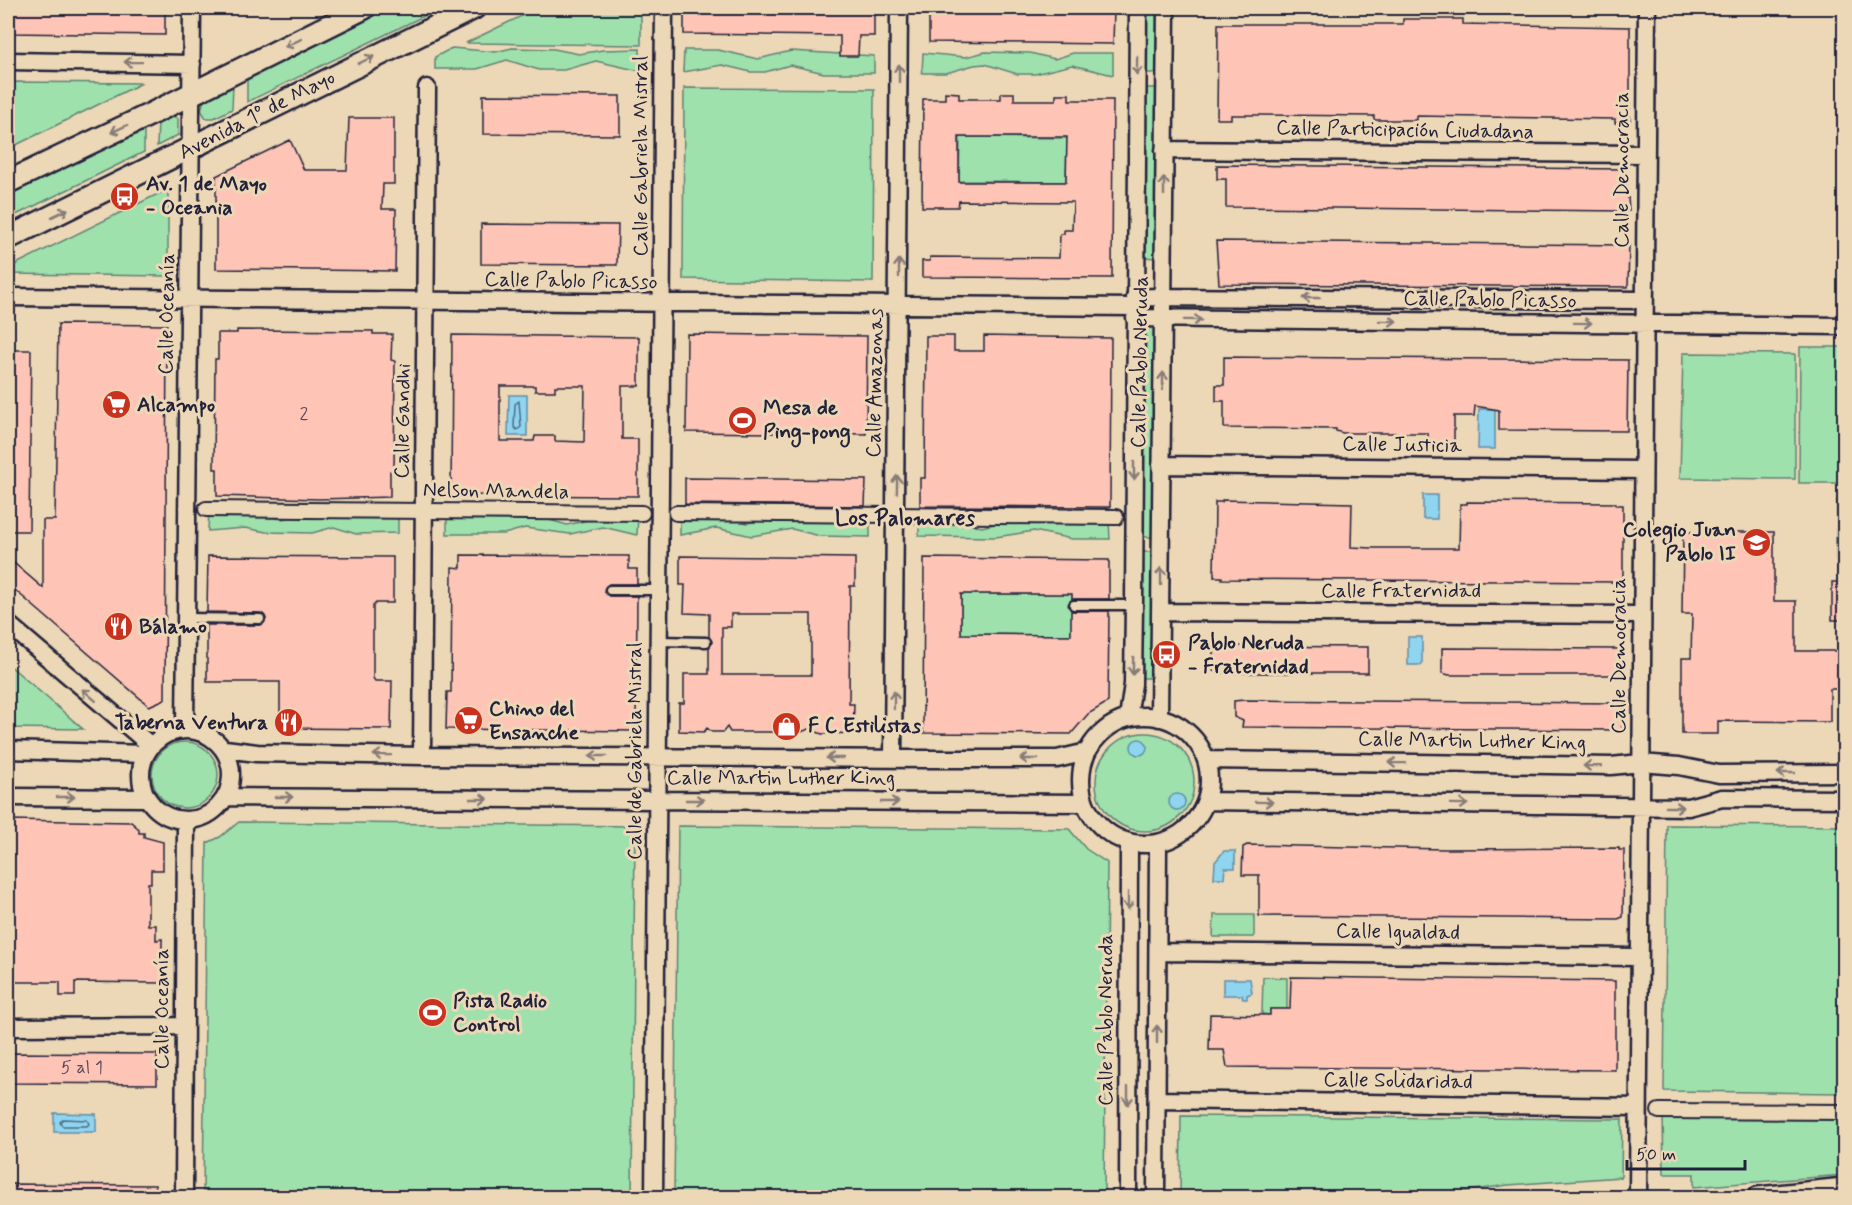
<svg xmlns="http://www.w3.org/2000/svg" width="1852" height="1205" viewBox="0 0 1852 1205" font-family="Mynerve,sans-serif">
<rect width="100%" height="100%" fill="#ecd7b6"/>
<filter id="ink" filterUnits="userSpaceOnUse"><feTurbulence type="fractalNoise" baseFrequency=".0167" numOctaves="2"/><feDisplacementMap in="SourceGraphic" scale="12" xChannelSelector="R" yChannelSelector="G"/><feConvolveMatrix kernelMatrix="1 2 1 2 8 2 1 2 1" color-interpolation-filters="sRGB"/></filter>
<g filter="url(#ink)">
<path fill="#9ee1ad" stroke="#608274" stroke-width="1.5" d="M388,8H440L247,102V77Z
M538,8H641V45L466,43Z
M1146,8H1157L1156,73H1146Z
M452,48L495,52L512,48L554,49L579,54L603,50L640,49V71L596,61L564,70H539L507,60L477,69H435V57Z
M684,50H718L758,59L791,51L874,56V73H824L790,65L765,72H751L722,65L683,72Z
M985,52L1030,53L1055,59L1073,53H1113V75L1072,65L1035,74H1017L985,64L974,65L946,73H922L923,53L966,57Z
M8,82L142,83L8,149Z
M233,84L232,109L214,118H206L201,110L204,100Z
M684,88L874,89L873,282L683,279Z
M1145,88H1156L1155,258L1145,257Z
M172,115L178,119V135L157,146L158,121Z
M144,127V152L8,219V194Z
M960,137L1067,138L1066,182L959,181Z
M168,189V276L8,274V268Z
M1145,326H1154L1152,537H1142Z
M1800,347H1844V483H1799Z
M1683,353L1795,354V479L1680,478Z
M1837,500H1844V529H1837Z
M209,510L282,519L316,513L356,518L386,511L398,512V533L356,534L334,527L312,533L266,532L245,528L208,531Z
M615,514H638L637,535L603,527L570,534L525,528L504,534H447V517L535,516L567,525Z
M680,515H713L748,523L782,517L870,520V537L820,536L792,529L752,536L716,528L680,535Z
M919,517H936L982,527L1003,522H1109L1110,539H1072L1034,531L996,537L919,536Z
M1836,530H1844V560L1836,559Z
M1142,552H1152V678H1141Z
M961,594H1072L1071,635L961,634Z
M8,664L83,729L8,728Z
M1096 782a49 49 0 1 1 98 0a49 49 0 1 1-98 0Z
M152 775a33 33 0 1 1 66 0a33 33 0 1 1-66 0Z
M239,822L635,826L632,1197H203L207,843L220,837Z
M1667,825L1844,826V1093L1664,1091Z
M678,826L1069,829L1086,849L1107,863L1104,1197H674Z
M1214,915H1254V937H1213Z
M1263,977L1287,978V1009H1270V1015L1262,1014Z
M1181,1116L1622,1119L1621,1177L1508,1185L1418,1198L1180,1197Z
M1663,1116L1844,1118V1175L1694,1187V1174H1664Z"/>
<path fill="#8fd5f0" stroke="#638da8" stroke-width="1.5" d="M509,395H527V436H508Z
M1479,409H1495V449H1478Z
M1423,495H1437V519H1423Z
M1408,637H1422V665H1408Z
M1131 747a8 8 0 1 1 16 0a8 8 0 1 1-16 0Z
M1169 802a8 8 0 1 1 16 0a8 8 0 1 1-16 0Z
M1224,851H1235V868H1225L1224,878H1214L1215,862Z
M1223,979H1250L1252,993L1247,995V999H1243L1242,995H1223Z
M54,1113L96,1114V1132H54Z"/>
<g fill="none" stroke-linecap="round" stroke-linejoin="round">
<path stroke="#4e6a83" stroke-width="1.5" d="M519,401L521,427L517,430L514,427L515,404Z
M63,1119L87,1120L89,1124L87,1126H62L60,1122Z"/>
</g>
<path fill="#fec4b6" stroke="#22223b" stroke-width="1.5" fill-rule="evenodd" d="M8,8H165V35L8,33Z
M684,8H874V36H859L858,56H840V36L684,34Z
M940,8H1114L1113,44L929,42V15H939Z
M1403,19H1463V24L1630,27V123H1615V119L1416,116V120H1374V116L1260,115H1231V119H1217L1218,24H1403Z
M945,92L959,93V99H1001V93H1014V100H1056V94H1069V100H1113L1112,278L922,277V261H930V257L1059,258L1060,234H1064V230H1072L1073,202L959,201L958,207H922L923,99H945ZM959,137H1067L1066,182H959Z
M483,95L620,96V135L483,134Z
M349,118H394V184H383L382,209H396L395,271L216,269V176L290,140L304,170H347Z
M1217,165L1626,169L1629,211L1226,207V179H1217Z
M481,224L618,225L617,265L481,264Z
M1216,241L1629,245L1628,287L1219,284Z
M58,324L167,325L165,699L149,706L8,584V558L43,588V520H55Z
M237,330L373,331V334H392L391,360L395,361L394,471H390V497L319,499L217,496V469H214L215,359H218V333H237Z
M687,334L867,336L866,434L686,432Z
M452,335L639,337V386H622V439H638V496L451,495ZM500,386H535V391H555V386H585L584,442L555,441V436H535L534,441H500Z
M926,336H954V351H984V336L1111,338L1110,507L920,506V478H925Z
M8,350H31L29,531H8Z
M1224,357L1628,360L1627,431L1499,430V410L1475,406L1474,416H1454V450H1428V433H1343L1336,431V429L1224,428V401H1216V385H1224Z
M685,478L866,480L865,506L685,504Z
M1222,500L1352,503L1351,547L1372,548H1459L1460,504H1467V502L1616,503V505H1623V580H1616L1615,582L1222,579V577H1214L1215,502H1222Z
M1683,532H1774V601H1796V651H1845V689H1830V722L1718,721V734H1682V658H1691L1692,614H1682Z
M461,555L629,556V569H637V584H609L604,591L609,596H637L636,731L446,729L447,692H451L452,567L461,568Z
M208,556L393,557V603H376L373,606V678L375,681H392L391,729L280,728V682H207V625H260L266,619L260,613L207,612Z
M680,556L855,558V586H850L849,704H854L853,733L822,734L809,729L801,732H781L778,729L773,732H730L727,727L723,732H712L707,728L704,732L679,731V703H684V674H709V648L712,642L709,637V614L684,613L685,585H680ZM731,614H811V675H722V627H731Z
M924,558L1109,560V599H1072V594H961V634L1071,635V611H1109L1108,702L1088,714L1071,734L923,733Z
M1832,582H1845V620H1832Z
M1213,646L1368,647V673H1220L1213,671Z
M1442,648L1623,649L1622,675H1449L1442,673Z
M1244,700L1615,703V706L1622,705V730L1242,727L1243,721L1234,717V701Z
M8,820L131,822L139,829V833H144V837L163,842V870H151V883H148V925H156V940L162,939V983L75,982V996H60V982H8Z
M1247,845L1445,849L1619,848V850H1624L1623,917L1618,919L1259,916V875H1242L1243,847Z
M1291,977L1615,981V1070L1227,1067L1224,1050H1209L1210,1014L1270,1015V1009H1290Z
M8,1053L157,1054V1084L8,1083Z
M8,1184L155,1185V1197H8Z"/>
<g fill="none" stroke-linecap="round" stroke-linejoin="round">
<defs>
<path id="service" d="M610,590H659
M1074,605H1134
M187,618L260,619
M658,641L706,642"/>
<path id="pedestrian" d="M206,509L642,513
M676,513L1116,517
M1659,1111L1844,1112"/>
<path id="minor" d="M8,61L192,64
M1164,150L1645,154
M8,297L1135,307
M1135,297L1643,300
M1135,318L1844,326
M1161,465L1642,470
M1161,612L1641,615
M8,624L150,745
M1081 780a64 64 0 1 1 128 0a64 64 0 1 1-128 0Z
M1128,718L1133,684L1134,605L1138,8
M1159,718L1166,8
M185,729L192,8
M141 775a45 45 0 1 1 90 0a45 45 0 1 1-90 0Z
M225,749L257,753L422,756L931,759H1057L1087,752
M8,750L145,754
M422,756L427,88
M893,758L899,8
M1206,760L1611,766L1641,763L1679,766L1719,774L1844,773
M8,797L146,798
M226,797L1084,803
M1206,801L1688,807L1722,798L1844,799
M1158,952L1638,957
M8,1027L185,1026
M1157,1100L1638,1107
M184,1198L186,821
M654,1198L664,8
M1128,1198L1129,843
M1156,1198L1158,844
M1638,1198L1647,8"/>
<path id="tertiary" d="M8,182L151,114L364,8
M8,238L474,8
M1758,1198L1844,1189"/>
</defs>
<use href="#service" stroke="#22223b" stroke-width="13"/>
<use href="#pedestrian" stroke="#22223b" stroke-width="18"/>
<use href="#minor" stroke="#22223b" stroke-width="21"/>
<use href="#tertiary" stroke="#22223b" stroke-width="26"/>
<use href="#service" stroke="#ecd7b6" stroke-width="8"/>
<use href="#pedestrian" stroke="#ecd7b6" stroke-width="14"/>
<use href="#minor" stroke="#ecd7b6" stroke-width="16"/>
<use href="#tertiary" stroke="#ecd7b6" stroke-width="21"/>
</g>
<defs><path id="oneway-shaft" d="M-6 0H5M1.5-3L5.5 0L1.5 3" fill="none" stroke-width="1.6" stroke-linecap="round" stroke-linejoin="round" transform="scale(1.5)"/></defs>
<g stroke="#877c78">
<use href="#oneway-shaft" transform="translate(293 43) rotate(154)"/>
<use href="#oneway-shaft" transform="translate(366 60) rotate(-26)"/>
<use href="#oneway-shaft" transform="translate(133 62) rotate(-179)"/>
<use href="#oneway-shaft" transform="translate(1137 66) rotate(91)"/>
<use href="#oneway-shaft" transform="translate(899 73) rotate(-90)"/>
<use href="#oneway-shaft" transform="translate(119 129) rotate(155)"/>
<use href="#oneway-shaft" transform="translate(1164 186) rotate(-90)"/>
<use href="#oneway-shaft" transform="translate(60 213) rotate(-26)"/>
<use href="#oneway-shaft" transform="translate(899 268) rotate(-90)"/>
<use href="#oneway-shaft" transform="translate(1311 298) rotate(-180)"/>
<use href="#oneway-shaft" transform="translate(1193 320) rotate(1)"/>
<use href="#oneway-shaft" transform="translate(1388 321) rotate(1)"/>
<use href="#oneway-shaft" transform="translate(1583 323) rotate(1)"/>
<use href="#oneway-shaft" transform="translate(1163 381) rotate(-89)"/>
<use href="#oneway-shaft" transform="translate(1134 471) rotate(90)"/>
<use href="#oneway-shaft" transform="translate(897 484) rotate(-89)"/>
<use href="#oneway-shaft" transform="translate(1161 576) rotate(-90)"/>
<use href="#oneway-shaft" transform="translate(1133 666) rotate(91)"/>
<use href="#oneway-shaft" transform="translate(89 695) rotate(-139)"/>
<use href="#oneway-shaft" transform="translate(894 700) rotate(-89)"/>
<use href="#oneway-shaft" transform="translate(382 755) rotate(-179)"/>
<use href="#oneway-shaft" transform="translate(598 756) rotate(-180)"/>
<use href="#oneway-shaft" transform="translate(835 758) rotate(-180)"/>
<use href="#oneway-shaft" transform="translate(1029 759) rotate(-180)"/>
<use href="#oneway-shaft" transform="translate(1397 763) rotate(-179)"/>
<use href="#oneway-shaft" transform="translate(1592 766) rotate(-179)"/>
<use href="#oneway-shaft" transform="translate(1786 773) rotate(180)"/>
<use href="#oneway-shaft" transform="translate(66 797)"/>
<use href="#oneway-shaft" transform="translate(284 797)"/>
<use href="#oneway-shaft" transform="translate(479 799)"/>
<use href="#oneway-shaft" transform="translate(695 800)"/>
<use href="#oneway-shaft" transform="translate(890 802)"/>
<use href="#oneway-shaft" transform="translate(1264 802) rotate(1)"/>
<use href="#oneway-shaft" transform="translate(1459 804) rotate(1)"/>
<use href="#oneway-shaft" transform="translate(1675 807)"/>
<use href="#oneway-shaft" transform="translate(1128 901) rotate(90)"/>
<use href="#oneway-shaft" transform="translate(1157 1034) rotate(-90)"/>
<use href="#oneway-shaft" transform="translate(1128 1096) rotate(90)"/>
</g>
</g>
<defs>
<symbol id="bus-disc" viewBox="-11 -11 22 22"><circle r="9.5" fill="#c8321e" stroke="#ecd7b6"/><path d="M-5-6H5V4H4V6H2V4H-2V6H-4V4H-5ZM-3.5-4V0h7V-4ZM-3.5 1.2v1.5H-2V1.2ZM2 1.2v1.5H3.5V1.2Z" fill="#fff"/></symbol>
<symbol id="supermarket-disc" viewBox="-11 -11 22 22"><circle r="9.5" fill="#c8321e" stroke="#ecd7b6"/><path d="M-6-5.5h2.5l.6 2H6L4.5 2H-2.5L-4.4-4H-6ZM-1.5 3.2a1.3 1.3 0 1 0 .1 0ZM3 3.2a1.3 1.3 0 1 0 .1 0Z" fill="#fff"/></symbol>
<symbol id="stadium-disc" viewBox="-11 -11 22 22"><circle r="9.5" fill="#c8321e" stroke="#ecd7b6"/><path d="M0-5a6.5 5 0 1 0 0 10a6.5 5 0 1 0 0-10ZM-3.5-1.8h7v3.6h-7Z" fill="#fff"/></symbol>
<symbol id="school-disc" viewBox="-11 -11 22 22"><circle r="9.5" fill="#c8321e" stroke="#ecd7b6"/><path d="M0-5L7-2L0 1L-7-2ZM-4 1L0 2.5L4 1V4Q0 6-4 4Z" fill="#fff"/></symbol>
<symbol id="restaurant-disc" viewBox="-11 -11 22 22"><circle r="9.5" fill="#c8321e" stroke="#ecd7b6"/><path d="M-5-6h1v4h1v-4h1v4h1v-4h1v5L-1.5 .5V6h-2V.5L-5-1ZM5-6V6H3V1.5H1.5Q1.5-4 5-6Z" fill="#fff"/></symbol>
<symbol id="shop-disc" viewBox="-11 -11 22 22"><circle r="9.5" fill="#c8321e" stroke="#ecd7b6"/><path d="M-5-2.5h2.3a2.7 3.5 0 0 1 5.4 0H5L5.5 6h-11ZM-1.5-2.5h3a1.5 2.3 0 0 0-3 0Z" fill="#fff"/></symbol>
</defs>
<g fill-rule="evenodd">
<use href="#bus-disc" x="108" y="180" width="33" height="33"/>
<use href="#supermarket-disc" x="100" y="388" width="33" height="33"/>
<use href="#stadium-disc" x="726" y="404" width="33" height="33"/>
<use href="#school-disc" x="1740" y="526" width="33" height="33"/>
<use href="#restaurant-disc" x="102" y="610" width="33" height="33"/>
<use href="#bus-disc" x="1150" y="638" width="33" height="33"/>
<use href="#supermarket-disc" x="452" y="704" width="33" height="33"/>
<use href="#restaurant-disc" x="272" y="706" width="33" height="33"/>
<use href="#shop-disc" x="770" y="710" width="33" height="33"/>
<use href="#stadium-disc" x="416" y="996" width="33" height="33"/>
</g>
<g text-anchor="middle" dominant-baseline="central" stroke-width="6" stroke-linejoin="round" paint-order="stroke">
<g font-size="18" fill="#594a5a">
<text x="304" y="414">2</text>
<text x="82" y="1068">5 al 1</text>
</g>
<g font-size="21" fill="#22223b" stroke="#ecd7b6">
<text transform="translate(257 115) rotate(-27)">Avenida 1º de Mayo</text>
<text transform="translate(1405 130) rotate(1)">Calle Participación Ciudadana</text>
<text transform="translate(641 156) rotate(-90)">Calle Gabriela Mistral</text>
<text transform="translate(1622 170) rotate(-90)">Calle Democracia</text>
<text transform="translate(571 281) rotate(1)">Calle Pablo Picasso</text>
<text transform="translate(1490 300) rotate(1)">Calle Pablo Picasso</text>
<text transform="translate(167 314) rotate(-89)">Calle Oceanía</text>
<text transform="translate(1140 362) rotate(-89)">Calle Pablo Neruda</text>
<text transform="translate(875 383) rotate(-89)">Calle Amazonas</text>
<text transform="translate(403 421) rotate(-89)">Calle Gandhi</text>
<text transform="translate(1402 445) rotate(1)">Calle Justicia</text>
<text transform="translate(496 491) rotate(1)">Nelson Mandela</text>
<text x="1401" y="591">Calle Fraternidad</text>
<text transform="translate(1619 656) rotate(-90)">Calle Democracia</text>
<text transform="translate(1472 741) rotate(1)">Calle Martin Luther King</text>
<text transform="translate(635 751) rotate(-90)">Calle de Gabriela Mistral</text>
<text x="781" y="778">Calle Martin Luther King</text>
<text transform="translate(1398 932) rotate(1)">Calle Igualdad</text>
<text transform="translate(162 1009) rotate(-90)">Calle Oceanía</text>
<text transform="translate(1106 1020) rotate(-90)">Calle Pablo Neruda</text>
<text transform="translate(1398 1081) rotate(1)">Calle Solidaridad</text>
</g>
<g font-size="21" font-weight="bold" fill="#22223b" stroke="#ecd7b6" text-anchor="start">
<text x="146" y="184">Av. 1 de Mayo<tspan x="146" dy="24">- Oceania</tspan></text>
<text x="137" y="405">Alcampo</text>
<text x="763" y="408">Mesa de<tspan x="763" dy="24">Ping-pong</tspan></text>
<text x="1736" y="530" text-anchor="end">Colegio Juan<tspan x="1736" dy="24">Pablo II</tspan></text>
<text x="139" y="627">Bálamo</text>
<text x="1188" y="643">Pablo Neruda<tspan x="1188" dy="24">- Fraternidad</tspan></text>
<text x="489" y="709">Chino del<tspan x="489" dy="24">Ensanche</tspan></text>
<text x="268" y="723" text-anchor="end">Taberna Ventura</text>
<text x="808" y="726">F C Estilistas</text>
<text x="453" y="1001">Pista Radio<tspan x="453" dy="24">Control</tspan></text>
</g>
<g font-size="22" font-weight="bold" fill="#22223b" stroke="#ecd7b6">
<text x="905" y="519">Los Palomares</text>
</g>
</g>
<rect width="1852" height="1205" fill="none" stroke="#ecd7b6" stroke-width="30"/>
<rect x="15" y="15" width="1822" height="1175" fill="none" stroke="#22223b" stroke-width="2" filter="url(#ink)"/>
<path d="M1627 1160v9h118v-9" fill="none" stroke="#22223b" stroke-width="3"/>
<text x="1636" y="1160" font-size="18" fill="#22223b" stroke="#ecd7b6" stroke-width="4.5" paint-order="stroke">50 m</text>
</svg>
